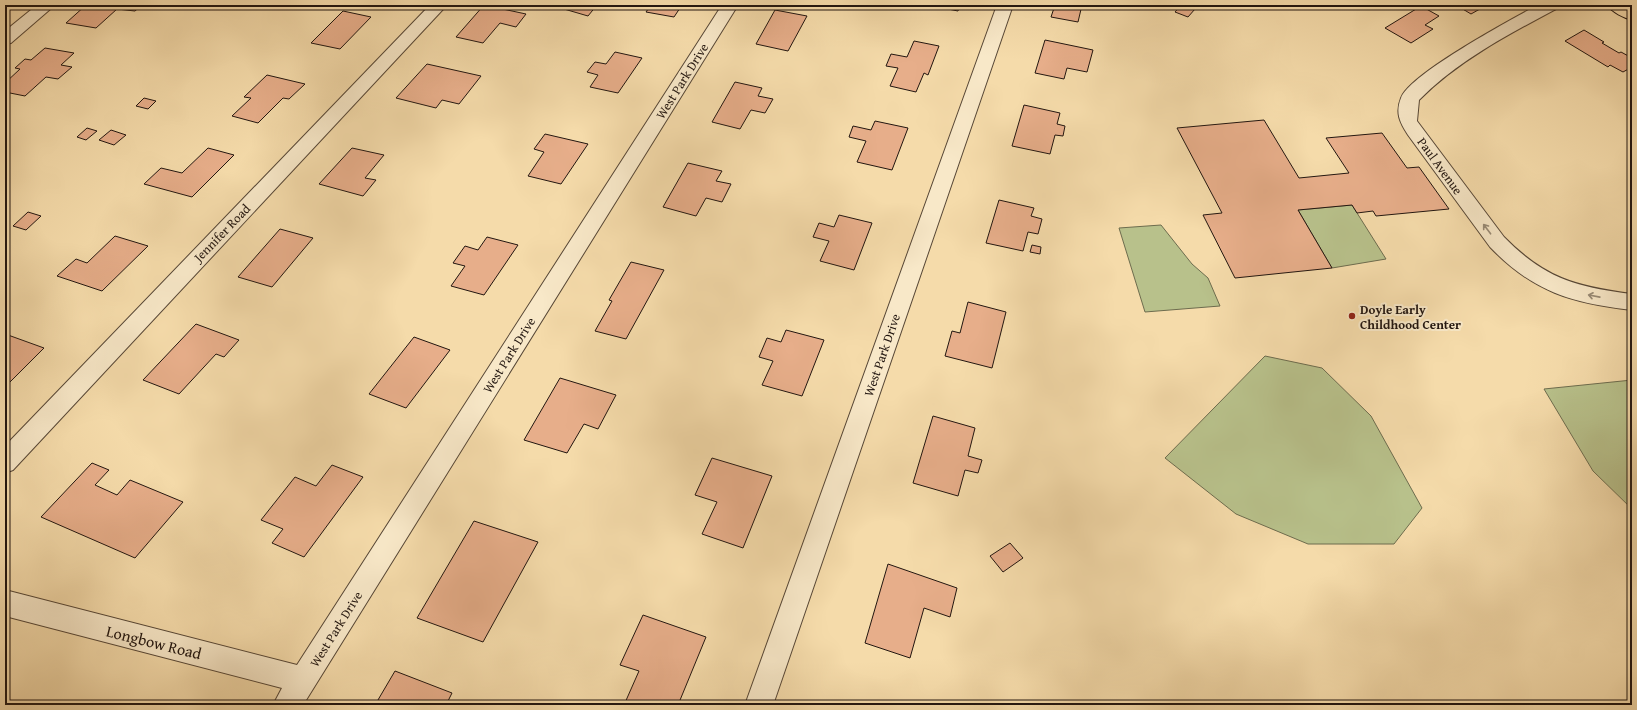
<svg xmlns="http://www.w3.org/2000/svg" width="1637" height="710" viewBox="0 0 1637 710" font-family="'Gentium Book Plus',serif">
<rect width="100%" height="100%" fill="#f5dbaa"/>
<filter id="stains"><feTurbulence type="fractalNoise" baseFrequency=".005" numOctaves="4"/><feColorMatrix values="0 0 0 0 .2 0 0 0 0 .09 0 0 0 0 .02 0 0 0 .5 -.17"/></filter>
<radialGradient id="worn" r=".72"><stop offset=".6" stop-color="#630" stop-opacity="0"/><stop offset="1" stop-color="#630" stop-opacity=".3"/></radialGradient>
<path fill="#b8c18b" stroke="#6d6c4e" d="M1352,205L1386,259L1332,268L1298,210Z
M1161,225L1192,264L1208,278L1220,306L1145,312L1119,228Z
M1265,356L1322,368L1371,416L1422,508L1394,544H1308L1236,514L1165,458Z
M1632,380V509L1593,471L1544,389Z"/>
<path fill="#e7ae8a" stroke="#221610" d="M86,5H142L135,11L117,9L96,28L66,23Z
M484,5L526,14L516,27L500,23L483,43L456,37Z
M569,5H597L588,16L564,9Z
M651,5H682L674,17L646,12Z
M928,5H960L958,11Z
M1055,5H1082L1078,22L1051,17Z
M1181,5H1185L1195,9L1188,17L1175,12Z
M1456,5H1487L1471,14Z
M1421,6L1439,16L1425,25L1433,29L1411,43L1385,28Z
M775,10L807,16L788,51L756,44Z
M343,11L371,17L340,49L311,43Z
M1584,30L1604,42L1602,43L1619,53L1621,52L1632,58V67L1623,72L1610,65L1608,67L1565,41Z
M1045,40L1093,50L1087,72L1067,68L1064,79L1035,73Z
M914,41L939,46L928,75L924,73L916,92L890,86L898,68L886,66L891,54L907,57Z
M45,48L74,53L61,65L72,67L58,79L46,77L25,96L5,92V83L20,69L15,68L25,59L31,60Z
M615,52L642,58L618,93L590,87L598,75L587,72L595,62L606,64Z
M427,64L481,76L459,104L442,100L436,108L396,98Z
M267,75L305,84L289,99L283,98L258,123L232,116L251,98L244,97Z
M735,82L762,88L758,96L773,99L765,113L751,110L740,129L712,122Z
M144,98L156,101L148,109L136,106Z
M1024,105L1060,113L1057,124L1065,126L1063,136L1055,135L1050,154L1012,146Z
M1264,120L1299,178L1349,173L1326,138L1382,133L1407,168L1419,167L1449,209L1376,216L1373,211L1357,213L1352,205L1298,210L1332,268L1235,278L1203,215L1222,213L1177,128Z
M875,121L908,128L892,170L857,162L866,141L849,137L853,126L871,130Z
M87,128L97,131L86,140L77,137Z
M111,130L126,135L114,145L99,140Z
M545,134L588,144L561,184L528,176L544,152L534,149Z
M208,148L234,155L192,197L144,184L161,168L182,173Z
M352,148L384,155L365,178L376,180L363,196L319,184Z
M688,163L722,171L716,181L731,184L722,202L706,198L696,216L663,207Z
M999,200L1034,208L1031,216L1042,219L1038,234L1028,232L1023,251L986,243Z
M28,212L41,216L26,230L13,226Z
M839,215L872,223L854,270L820,261L829,241L813,237L819,223L834,227Z
M280,229L313,238L272,287L238,277Z
M115,236L148,246L102,291L57,276L76,259L87,263Z
M487,237L518,245L484,295L451,286L465,266L453,263L465,246L478,250Z
M1032,245L1041,247L1040,254L1030,252Z
M631,262L664,270L626,339L595,331L612,301L609,300Z
M968,302L1006,312L992,368L945,356L952,331L960,333Z
M196,324L239,340L224,357L216,354L179,394L143,380Z
M786,330L824,340L802,396L762,385L773,361L759,357L767,338L781,342Z
M8,335L44,348L5,387V338Z
M414,337L450,350L406,408L369,394Z
M560,378L616,395L598,429L584,424L567,453L524,440Z
M933,416L975,428L968,456L982,460L978,473L965,470L958,496L913,483Z
M712,458L772,476L743,548L702,534L717,502L695,495Z
M92,463L109,470L95,485L117,495L130,480L183,502L135,558L41,517Z
M332,465L363,477L304,557L272,543L283,529L261,520L295,477L316,486Z
M474,521L538,542L483,642L417,618Z
M1010,543L1023,558L1003,572L990,556Z
M888,564L957,588L950,617L924,608L910,658L865,643Z
M643,615L706,637L678,705H624L639,671L620,665Z
M395,671L452,693L446,705H375Z"/>
<g fill="none" stroke-linecap="round" stroke-linejoin="round">
<defs>
<path id="street" d="M37,5H55L11,43L5,44V31Z
M430,5H447L13,470L5,473V446Z
M722,5H738L303,705H273L282,688L5,616V590L297,665Z
M997,5H1013L773,705H745Z
M1538,5H1558L1556,9C1509,34 1456,62 1419,100L1417,121L1504,237C1544,278 1576,287 1632,294V310C1572,303 1533,292 1490,247L1408,135C1400,123 1395,113 1401,98C1410,74 1512,19 1538,5Z"/>
<path id="primary" d="M1607,5H1627L1632,8V20C1624,18 1612,12 1607,5Z"/>
</defs>
<use href="#street" stroke="#574736" stroke-width="2"/>
<use href="#primary" stroke="#221610" stroke-width="2"/>
<use href="#street" fill="#f8e8c8" fill-rule="evenodd"/>
<use href="#primary" fill="#f5dbaa" fill-rule="evenodd"/>
</g>
<defs><path id="oneway-shaft" d="M-6 0H5M1.5-3L5.5 0L1.5 3" fill="none" stroke-width="1.6" stroke-linecap="round" stroke-linejoin="round"/></defs>
<g stroke="#988a75">
<use href="#oneway-shaft" transform="translate(1487 229) rotate(-127)"/>
<use href="#oneway-shaft" transform="translate(1594 296) rotate(-169)"/>
</g>
<circle fill="#8f2418" stroke="#f8e8c8" stroke-width="1.5" cx="1352" cy="316" r="4"/>
<g text-anchor="middle" dominant-baseline="central" stroke-width="4" stroke-linejoin="round" paint-order="stroke">
<g font-size="13" fill="#221610" stroke="#f8e8c8">
<text transform="translate(682 81) rotate(-58)">West Park Drive</text>
<text transform="translate(1440 166) rotate(54)">Paul Avenue</text>
<text transform="translate(222 233) rotate(-46)">Jennifer Road</text>
<text transform="translate(509 355) rotate(-58)">West Park Drive</text>
<text transform="translate(882 355) rotate(-71)">West Park Drive</text>
<text transform="translate(336 629) rotate(-58)">West Park Drive</text>
</g>
<g font-size="13" font-weight="bold" fill="#221610" stroke="#f8e8c8" text-anchor="start">
<text x="1360" y="309">Doyle Early<tspan x="1360" dy="15">Childhood Center</tspan></text>
</g>
<g font-size="16" fill="#221610" stroke="#f8e8c8">
<text transform="translate(154 642) rotate(14)">Longbow Road</text>
</g>
</g>
<rect width="1637" height="710" fill="none" stroke="#f5dbaa" stroke-width="20"/>
<rect x="6" y="6" width="1625" height="698" fill="none" stroke="#221610" stroke-width="2"/>
<rect x="10" y="10" width="1617" height="690" fill="none" stroke="#221610"/>
<rect width="100%" height="100%" filter="url(#stains)"/>
<rect width="100%" height="100%" fill="url(#worn)"/>
</svg>
